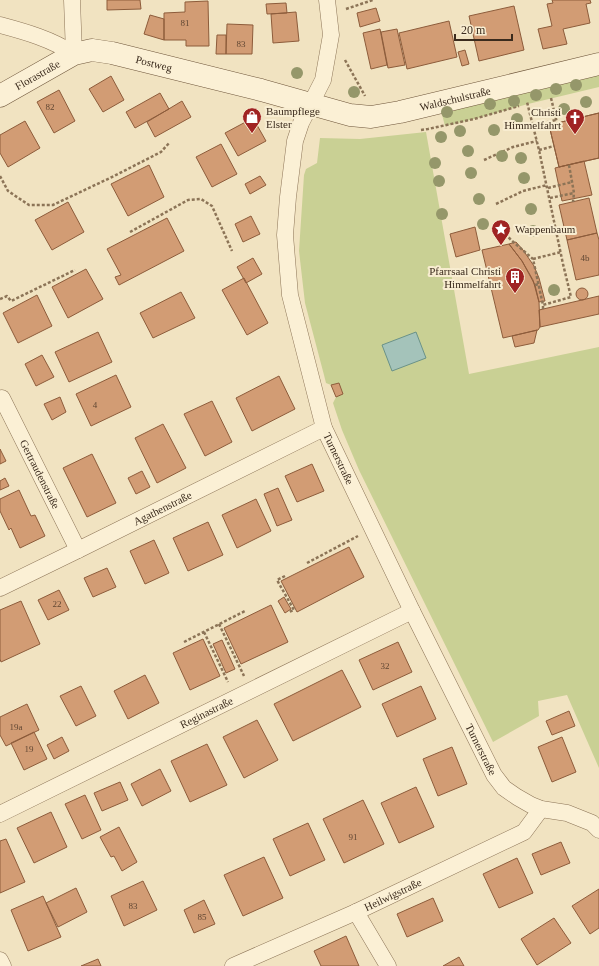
<svg xmlns="http://www.w3.org/2000/svg" width="599" height="966" viewBox="0 0 599 966" font-family="Georgia,serif">
<rect width="100%" height="100%" fill="#f1e3c1"/>
<path fill="#c9d094" d="M599,64V87L528,104L474,119L445,126L439,103Z
M426,132L469,374L599,347V768L567,695L538,701L539,716L493,742L359,470L342,430L333,403L336,397L343,394L339,383L331,385L326,383L324,375L305,303L299,251L304,175L306,169L317,163L320,138L360,139Z"/>
<path fill="#a4c3ba" stroke="#6a9288" d="M416,332L426,358L392,371L382,345Z"/>
<path fill="#d29c74" stroke="#8d5c3b" d="M107,0H140L141,9L107,10Z
M552,0H590L591,3L586,4L590,23L563,29L567,44L543,49L538,29L552,26L547,4L553,3Z
M208,1L209,46H186V40H164V13L185,12V2Z
M286,3L287,13L267,14L266,4Z
M514,6L524,50L479,61L469,16Z
M376,8L380,21L360,27L357,13Z
M296,12L299,41L273,43L271,14Z
M150,15L164,19V40L144,34Z
M449,21L457,57L407,69L399,33Z
M227,24L253,25L252,54H226Z
M380,29L387,65L371,69L363,33Z
M397,29L405,65L388,68L381,32Z
M217,35H226V54H216Z
M465,50L469,64L462,66L458,52Z
M111,76L124,100L103,112L89,89Z
M59,90L75,121L54,133L37,102Z
M160,93L169,109L135,128L126,112Z
M182,101L191,117L155,137L147,122Z
M599,113V158L559,167L549,125Z
M599,113V158L559,167L549,125Z
M253,118L266,141L238,156L225,133Z
M25,121L40,148L8,167L0,153V135Z
M221,144L237,174L212,187L196,157Z
M584,161L592,195L562,201L555,168Z
M149,165L164,197L128,216L111,184Z
M260,176L266,185L250,194L245,184Z
M589,198L597,233L567,240L559,205Z
M68,202L84,232L52,250L35,220Z
M251,216L260,234L243,242L235,224Z
M167,218L184,251L119,285L115,277L121,275L107,249Z
M475,227L480,250L456,257L450,234Z
M597,233L599,240V275L576,280L567,240Z
M516,242L523,250L534,266L539,278L545,301L539,302L533,280L522,261L509,244Z
M509,244L522,261L535,285L539,302L540,327L538,330L503,338L482,250Z
M253,258L262,274L246,283L237,267Z
M86,269L103,299L68,318L52,287Z
M244,278L268,323L247,335L222,290Z
M576 294a6 6 0 1 1 12 0a6 6 0 1 1-12 0Z
M181,292L195,318L153,338L140,313Z
M37,295L52,326L18,343L3,313Z
M599,296V314L540,327L539,310Z
M537,330L534,343L515,347L512,336Z
M98,332L112,362L69,382L55,352Z
M42,355L54,377L36,386L25,364Z
M116,375L131,407L91,426L76,394Z
M279,376L295,409L252,431L236,398Z
M339,383L343,394L336,397L331,385Z
M60,397L66,412L52,420L44,404Z
M212,401L232,442L205,456L184,414Z
M163,424L186,468L157,483L135,438Z
M0,449L6,461L0,464Z
M92,454L116,503L87,517L63,468Z
M312,464L324,491L297,502L285,476Z
M142,471L150,487L136,494L128,478Z
M5,478L9,486L0,490V481Z
M278,488L292,520L277,526L264,494Z
M19,490L31,516L35,515L45,536L20,548L11,528L9,530L0,511V499Z
M256,499L271,531L237,548L222,515Z
M208,522L223,555L188,571L173,538Z
M154,540L169,573L145,584L130,551Z
M349,547L364,577L297,612L281,581Z
M107,568L116,587L93,597L84,578Z
M59,590L69,610L48,620L38,600Z
M284,597L291,609L285,613L278,601Z
M21,601L40,644L1,662L0,659V610Z
M271,605L288,642L241,664L224,628Z
M203,639L220,676L190,690L173,653Z
M222,640L235,669L226,673L213,644Z
M398,642L412,672L373,690L359,660Z
M342,670L361,707L293,741L274,704Z
M145,675L159,703L128,719L114,691Z
M81,686L96,716L76,726L60,696Z
M421,686L436,719L397,737L382,704Z
M27,704L39,730L6,746L0,735V717Z
M569,711L575,726L552,735L546,721Z
M257,720L278,760L244,778L223,737Z
M34,732L47,759L24,770L11,743Z
M62,737L69,751L54,759L47,745Z
M562,737L576,772L552,782L538,747Z
M207,744L227,785L190,802L171,761Z
M452,747L467,784L438,796L423,759Z
M160,769L171,791L142,806L131,784Z
M120,782L128,800L102,811L94,793Z
M416,787L434,827L399,843L381,803Z
M85,795L101,830L82,839L65,804Z
M363,800L384,844L344,863L323,819Z
M51,812L67,847L34,863L17,828Z
M308,823L325,860L290,876L273,839Z
M119,827L137,862L122,871L114,856L111,857L100,837Z
M6,839L25,882L0,893V841Z
M561,842L570,863L541,875L532,854Z
M264,857L283,898L243,916L224,875Z
M517,858L533,893L499,908L483,874Z
M143,881L157,910L124,926L111,896Z
M76,888L87,912L58,927L46,903Z
M599,889V928L590,934L572,906Z
M43,896L61,937L28,951L11,910Z
M433,898L443,921L407,937L397,914Z
M204,900L215,924L194,933L184,910Z
M554,918L571,943L537,965L521,939Z
M346,936L359,966H321L314,951Z
M459,957L464,966H443Z
M98,959L101,966H81Z"/>
<g fill="none" stroke-linecap="round" stroke-linejoin="round">
<defs>
<g id="street">
<path d="M72,0L74,54"/>
<path id="s1" d="M327,0L331,35L323,80L301,123L295,141L288,197L285,235L290,295L324,428L412,611L494,775L504,788L517,797L531,805L541,809L567,813L592,823L599,830"/>
<path d="M0,25C26,32 51,39 74,54"/>
<path id="s2" d="M2,398L78,550"/>
<path id="s3" d="M0,588L78,550L324,428"/>
<path id="s4" d="M0,814L412,611"/>
<path d="M356,912L388,966"/>
<path d="M0,960L3,966"/>
<path id="s5" d="M233,966L356,912L524,832L541,809"/>
</g>
<g id="secondary">
<path id="s6" d="M0,96L74,54L92,50L112,53L261,90L350,115L371,117L400,112L599,64"/>
</g>
</defs>
<use href="#street" stroke="#8c7457" stroke-width="17"/>
<use href="#secondary" stroke="#6e553a" stroke-width="23"/>
<path stroke="#8c7457" stroke-width="2.5" stroke-dasharray="3 2" stroke-linecap="butt" d="M346,9L373,0
M345,60L365,96
M551,98L557,123
M533,125L556,120
M421,130L428,129L474,119L519,106
M539,150L554,146
M484,160L513,147L537,141
M569,165L574,193L573,202
M0,176L8,191L29,205H53L112,177L161,152L170,142
M548,188L572,182
M550,198L574,193
M496,204L523,191L547,185
M502,230L511,240L533,259L543,305L571,297L563,264L539,150L527,102
M130,232L188,200L201,199L212,206L232,251
M533,259L561,252
M535,285L539,284
M0,299L7,296L11,301L75,270
M543,309V305
M307,563L358,536
M285,576L277,580L294,610L289,612
M219,624L244,676
M204,632L228,682
M184,642L245,611"/>
<use href="#street" stroke="#fbf0d5" stroke-width="16"/>
<use href="#secondary" stroke="#fbf0d5" stroke-width="22"/>
</g>
<g fill="#95976a">
<circle cx="297" cy="73" r="6"/>
<circle cx="576" cy="85" r="6"/>
<circle cx="556" cy="89" r="6"/>
<circle cx="354" cy="92" r="6"/>
<circle cx="536" cy="95" r="6"/>
<circle cx="514" cy="101" r="6"/>
<circle cx="586" cy="102" r="6"/>
<circle cx="490" cy="104" r="6"/>
<circle cx="564" cy="109" r="6"/>
<circle cx="447" cy="112" r="6"/>
<circle cx="517" cy="119" r="6"/>
<circle cx="494" cy="130" r="6"/>
<circle cx="460" cy="131" r="6"/>
<circle cx="441" cy="137" r="6"/>
<circle cx="468" cy="151" r="6"/>
<circle cx="502" cy="156" r="6"/>
<circle cx="521" cy="158" r="6"/>
<circle cx="435" cy="163" r="6"/>
<circle cx="471" cy="173" r="6"/>
<circle cx="524" cy="178" r="6"/>
<circle cx="439" cy="181" r="6"/>
<circle cx="479" cy="199" r="6"/>
<circle cx="531" cy="209" r="6"/>
<circle cx="442" cy="214" r="6"/>
<circle cx="483" cy="224" r="6"/>
<circle cx="533" cy="231" r="6"/>
<circle cx="554" cy="290" r="6"/>
</g>
<defs>
<symbol id="shop-pin" viewBox="-11 -11 22 30"><path d="M0 17L-7.5 6A9.5 9.5 0 1 1 7.5 6Z" fill="#a02323" stroke="#f8edd1"/><path d="M-5-2.5h2.3a2.7 3.5 0 0 1 5.4 0H5L5.5 6h-11ZM-1.5-2.5h3a1.5 2.3 0 0 0-3 0Z" fill="#fff"/></symbol>
<symbol id="church-pin" viewBox="-11 -11 22 30"><path d="M0 17L-7.5 6A9.5 9.5 0 1 1 7.5 6Z" fill="#a02323" stroke="#f8edd1"/><path d="M-1.2-6h2.4v3.5h3.3v2.4h-3.3V6h-2.4V-.1h-3.3v-2.4h3.3Z" fill="#fff"/></symbol>
<symbol id="sight-pin" viewBox="-11 -11 22 30"><path d="M0 17L-7.5 6A9.5 9.5 0 1 1 7.5 6Z" fill="#a02323" stroke="#f8edd1"/><path d="M0-6L1.8-2.2L6-1.7L2.9 1.2L3.7 5.4L0 3.3L-3.7 5.4L-2.9 1.2L-6-1.7L-1.8-2.2Z" fill="#fff"/></symbol>
<symbol id="building-pin" viewBox="-11 -11 22 30"><path d="M0 17L-7.5 6A9.5 9.5 0 1 1 7.5 6Z" fill="#a02323" stroke="#f8edd1"/><path d="M-4-6H4V6H1V3H-1V6H-4ZM-2.5-4.3h1.7v1.8h-1.7ZM.8-4.3h1.7v1.8H.8ZM-2.5-1h1.7V.8h-1.7ZM.8-1h1.7V.8H.8Z" fill="#fff"/></symbol>
</defs>
<g fill-rule="evenodd">
<use href="#shop-pin" x="241" y="106" width="22" height="30"/>
<use href="#church-pin" x="564" y="107" width="22" height="30"/>
<use href="#sight-pin" x="490" y="218" width="22" height="30"/>
<use href="#building-pin" x="504" y="266" width="22" height="30"/>
</g>
<g text-anchor="middle" dominant-baseline="central" stroke-width="4" stroke-linejoin="round" paint-order="stroke">
<g font-size="9" fill="#614733">
<text x="185" y="23">81</text>
<text x="241" y="44">83</text>
<text x="50" y="107">82</text>
<text x="585" y="258">4b</text>
<text x="95" y="405">4</text>
<text x="57" y="604">22</text>
<text x="385" y="666">32</text>
<text x="16" y="727">19a</text>
<text x="29" y="749">19</text>
<text x="353" y="837">91</text>
<text x="133" y="906">83</text>
<text x="202" y="917">85</text>
</g>
<g font-size="11" fill="#3b2b1d" stroke="#f8edd1">
<text stroke="none"><textPath href="#s6" startOffset="167">Postweg</textPath></text>
<text stroke="none"><textPath href="#s6" startOffset="43">Florastraße</textPath></text>
<text stroke="none"><textPath href="#s6" startOffset="477">Waldschulstraße</textPath></text>
<text stroke="none"><textPath href="#s1" startOffset="474">Turnerstraße</textPath></text>
<text stroke="none"><textPath href="#s2" startOffset="85">Gertraudenstraße</textPath></text>
<text stroke="none"><textPath href="#s3" startOffset="181">Agathenstraße</textPath></text>
<text stroke="none"><textPath href="#s4" startOffset="230">Reginastraße</textPath></text>
<text stroke="none"><textPath href="#s1" startOffset="798">Turnerstraße</textPath></text>
<text stroke="none"><textPath href="#s5" startOffset="175">Heilwigstraße</textPath></text>
</g>
<g font-size="11" fill="#3b2b1d" stroke="#f8edd1" text-anchor="start">
<text x="266" y="111">Baumpflege<tspan x="266" dy="13">Elster</tspan></text>
<text x="561" y="112" text-anchor="end">Christi<tspan x="561" dy="13">Himmelfahrt</tspan></text>
<text x="515" y="229">Wappenbaum</text>
<text x="501" y="271" text-anchor="end">Pfarrsaal Christi<tspan x="501" dy="13">Himmelfahrt</tspan></text>
</g>
</g>
<path d="M455 34v6h57v-6" fill="none" stroke="#3b2b1d" stroke-width="2"/>
<text x="461" y="34" font-size="12" fill="#3b2b1d" stroke="#f8edd1" stroke-width="3" paint-order="stroke">20 m</text>
</svg>
